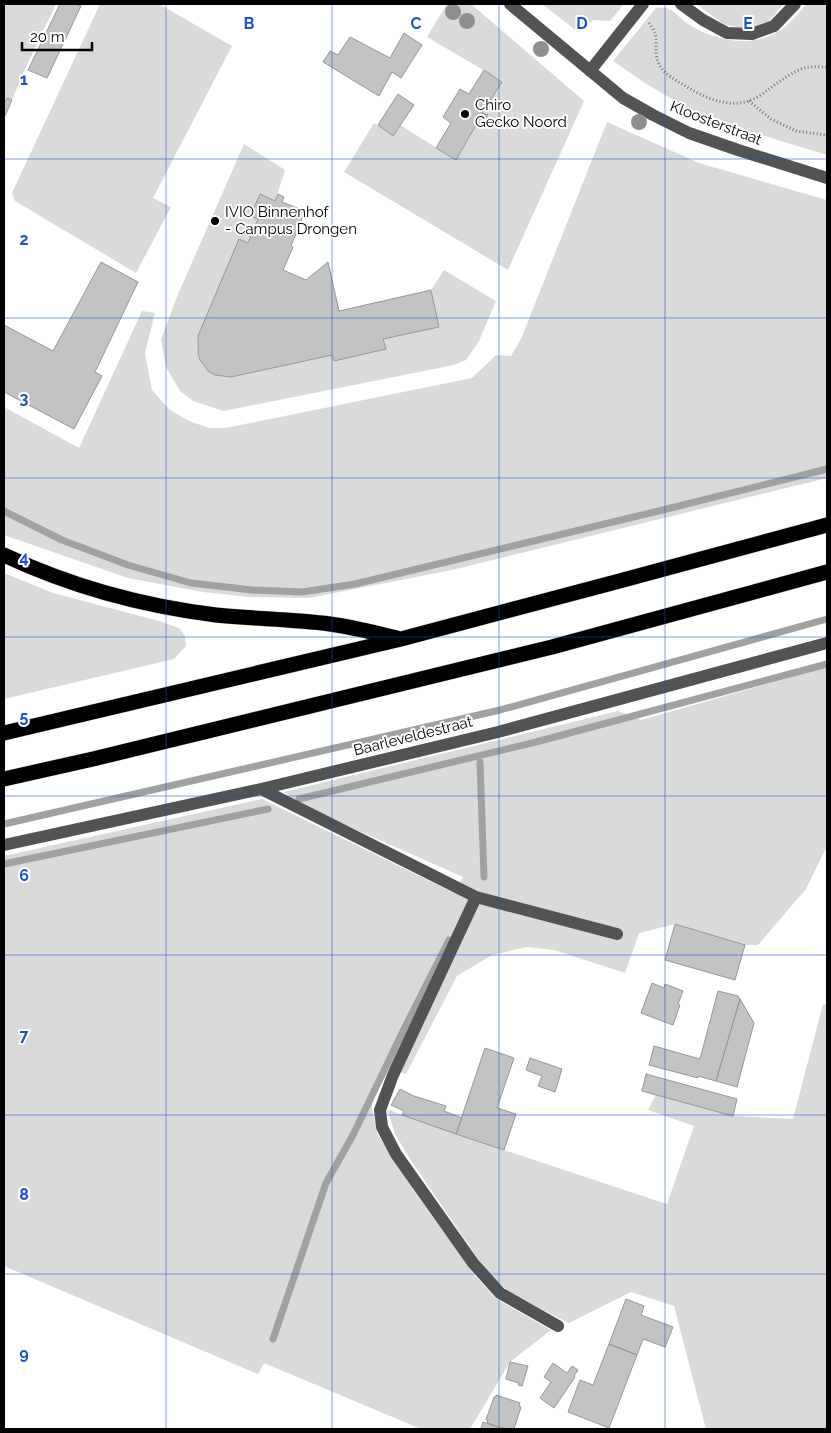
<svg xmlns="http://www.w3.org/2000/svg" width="831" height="1433" viewBox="0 0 831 1433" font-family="Raleway,sans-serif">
<rect width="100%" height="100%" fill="#fff"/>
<path fill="#dadada" d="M4,4H56L25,69L12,100L7,98L4,104Z
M100,4H159L232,46L153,198L171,207L136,273L15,201L12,193Z
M447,4H471L584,101L508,270L344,172L374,123L393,135L400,125L456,160L476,125L480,128L488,116L482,113L502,81L427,37Z
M542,4H624L610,21L593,20L578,32Z
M696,4H784L770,20L757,27L743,28L725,25Z
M807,4H827V155L702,117L645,83L613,61L656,8C674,6 675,15 688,24C717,42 757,50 786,26C793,20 800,11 807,4Z
M607,122L699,163L827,200V478L452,570L309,598L249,597L203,592L128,578L4,535V407L79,448L142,311L155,313L145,353L152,390L170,410L189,421L209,428H225L472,378L496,355L511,356L521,339Z
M244,144L285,170L275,201L260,194L250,216L258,219L248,243L239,240L198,336C194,362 205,375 231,377L332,355L334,361L385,349L383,339L439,327L431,290L444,270L496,301L479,341L466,360L454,365L224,411L193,401L180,391L166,367L161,339L179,292Z
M4,573L53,593L159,621L179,628L185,636L186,646L174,659L4,699Z
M827,667V846L806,889L758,945H745L675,924L639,933L625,973L554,950L527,947L492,955L457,976L406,1074L387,1068L371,1103L377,1133L414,1191L475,1276L498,1300L551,1330L510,1362L470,1429H421L264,1363L258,1374L4,1266V856L262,799L454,893L463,877L305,807L284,792L618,711L641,720Z
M823,1004L827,1005V1429H706L674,1306L631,1292L569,1323L511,1294L485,1269L410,1159L395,1134L387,1109L402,1115L456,1134L667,1204L694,1126L648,1110L656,1094L733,1116L793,1119Z"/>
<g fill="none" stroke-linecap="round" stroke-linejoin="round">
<path stroke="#a1a1a1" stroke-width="7" d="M4,511L62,540L128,565L191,583L252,590L302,592L355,584L675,507L827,469
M480,762L484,877
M299,799L536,742L827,664
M4,824L500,710L827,619
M4,864L268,809
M273,1339L326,1183L353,1135L403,1031L449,940"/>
</g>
<path fill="#c3c3c3" stroke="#979797" d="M60,4H75L81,6L47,78L28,70Z
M404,33L422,45L401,78L392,72L379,96L323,62L330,51L338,55L350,37L390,58Z
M484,70L502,82L482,113L488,115L480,128L476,125L456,160L436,148L451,123L443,117L460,89L469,94Z
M398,94L414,105L393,136L378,125Z
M7,98L12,100L4,118V104Z
M260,194L275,201L278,194L284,197L282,202L305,211L291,246L293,247L283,270L306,280L328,262L339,311L431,290L439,327L383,339L386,349L334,361L332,355L231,377L215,375L208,371L200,360L198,353V336L239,239L248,243L258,219L250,216Z
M101,262L138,282L95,372L102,376L74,429L4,392V325L53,351Z
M675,924L745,945L735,980L665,960Z
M652,983L664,988L665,984L683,991L678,1004L680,1005L673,1025L641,1013Z
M718,991L738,996L740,999L716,1081L698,1076V1078L649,1065L654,1046L700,1059Z
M740,999L754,1023L737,1087L716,1081Z
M485,1048L514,1058L497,1108L516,1114L504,1150L456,1134Z
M530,1058L562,1069L555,1092L538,1086L542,1076L526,1070Z
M646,1074L737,1099L733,1116L642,1091Z
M400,1089L414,1096L446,1106L444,1111L462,1118L456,1134L402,1115L404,1111L391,1105Z
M626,1299L644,1306L641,1315L673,1327L665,1347L643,1339L637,1355L609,1344Z
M609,1344L637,1355L609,1428L568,1412L580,1380L593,1385Z
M510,1362L528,1366L522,1386L518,1385L519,1383L506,1379Z
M553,1363L567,1373L572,1366L578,1370L574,1376L575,1377L554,1408L540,1398L551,1382L544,1377Z
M496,1395L520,1403L519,1406L521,1407L514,1429H507L487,1423L488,1420H486L494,1397H496Z
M483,1422L503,1429H481Z"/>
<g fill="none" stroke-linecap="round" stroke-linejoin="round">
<defs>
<path id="highway" d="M4,555C70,586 143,606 216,615C254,619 292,619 330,624C353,627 375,633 397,638
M4,733L401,639L612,583L827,525
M4,779L93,759L552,647L827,572"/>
</defs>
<use href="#highway" stroke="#dbdbdb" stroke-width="16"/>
<path stroke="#757575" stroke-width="3" stroke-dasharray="1 2.5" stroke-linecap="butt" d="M649,23C651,26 654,30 655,33C658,44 653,54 660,66C665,75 679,82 687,87C709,100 735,111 759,96C775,86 785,75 804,68C811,66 820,67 827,67
M749,101L771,119L796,131L827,135"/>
<path stroke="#535353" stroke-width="12" d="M510,4L623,98L653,115L689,133L738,150L827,178
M681,4L703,20L727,33L752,34L774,26L795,4
M590,71L643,4
M261,789L476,897L617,934
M4,845L261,789L498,732L827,643
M476,897L393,1075L380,1110L382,1127L396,1154L473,1263L500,1293L558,1326"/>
<use href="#highway" stroke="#000" stroke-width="15"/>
</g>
<g fill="#8e8e8e">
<circle cx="453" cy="12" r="8"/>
<circle cx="467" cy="21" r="8"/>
<circle cx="541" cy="49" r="8"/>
<circle cx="639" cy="122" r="8"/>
</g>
<path fill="none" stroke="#1d4ed8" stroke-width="1" stroke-opacity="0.55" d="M166,4V1429M332,4V1429M499,4V1429M665,4V1429M4,159H827M4,318H827M4,478H827M4,637H827M4,796H827M4,955H827M4,1115H827M4,1274H827"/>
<g fill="#000" stroke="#fff" stroke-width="2">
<circle cx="465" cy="114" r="5"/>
<circle cx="215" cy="221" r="5"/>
</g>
<g text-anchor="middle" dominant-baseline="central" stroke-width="4" stroke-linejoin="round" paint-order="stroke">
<g font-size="15" fill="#000" stroke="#fff" text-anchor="start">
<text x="475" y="105">Chiro<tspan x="475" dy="17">Gecko Noord</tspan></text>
<text x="225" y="212">IVIO Binnenhof<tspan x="225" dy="17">- Campus Drongen</tspan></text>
</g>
<g font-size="15" fill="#000" stroke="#fff">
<text transform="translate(716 123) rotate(21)">Kloosterstraat</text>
<text transform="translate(413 736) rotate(-14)">Baarleveldestraat</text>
</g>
</g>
<g font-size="16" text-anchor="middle" font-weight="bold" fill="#1d4ed8" stroke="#fff" stroke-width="4" stroke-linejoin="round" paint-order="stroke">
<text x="249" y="29">B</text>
<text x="416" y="29">C</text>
<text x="582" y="29">D</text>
<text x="748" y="29">E</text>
<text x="24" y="85">1</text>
<text x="24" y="245">2</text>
<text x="24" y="404">3</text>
<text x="24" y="563">4</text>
<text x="24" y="722">5</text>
<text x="24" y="881">6</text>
<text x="24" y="1041">7</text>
<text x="24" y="1200">8</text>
<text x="24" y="1359">9</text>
</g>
<rect width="831" height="1433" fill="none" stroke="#000000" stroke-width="10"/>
<path d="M22 42v8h70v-8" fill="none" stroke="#000000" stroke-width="2.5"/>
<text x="30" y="42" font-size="15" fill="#000000" stroke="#ffffff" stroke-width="4" paint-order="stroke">20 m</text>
</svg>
